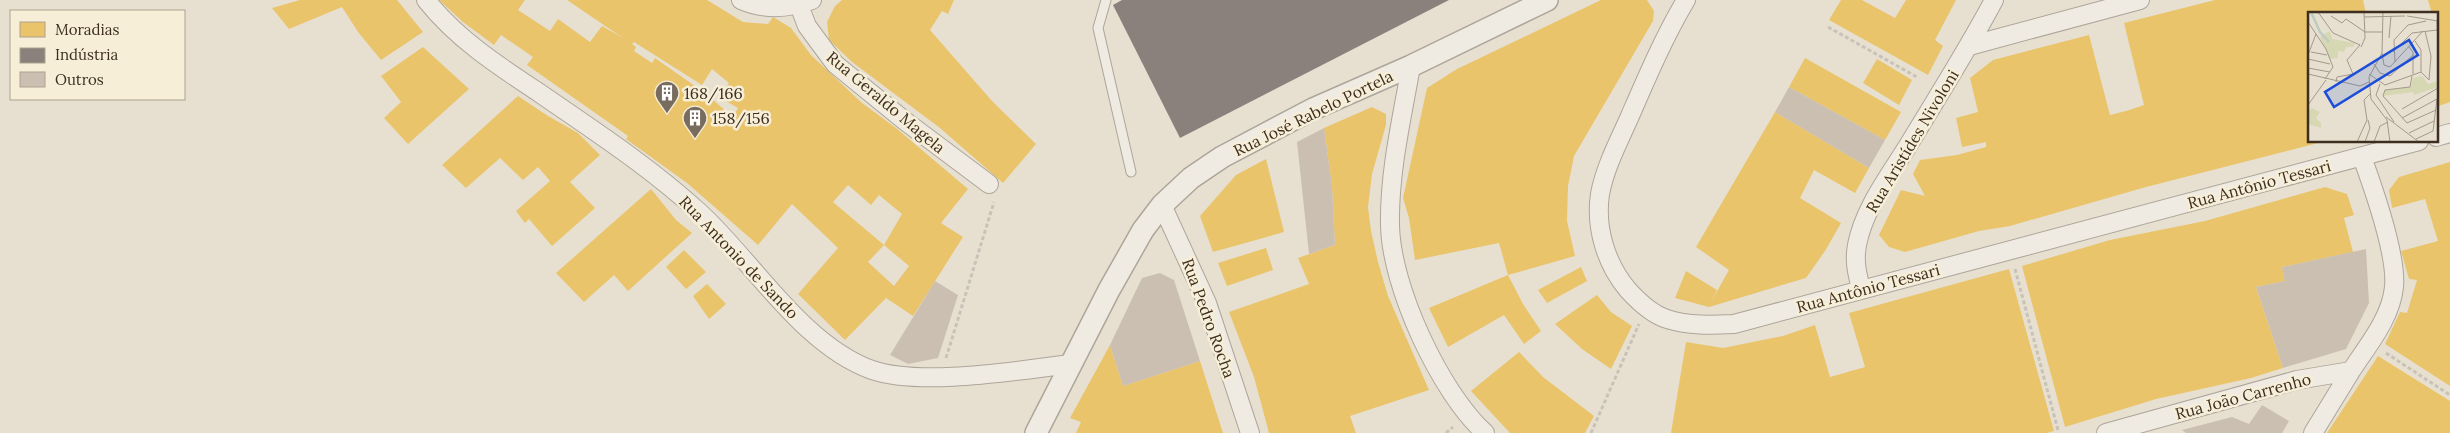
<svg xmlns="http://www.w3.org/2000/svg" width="2450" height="433" viewBox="0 0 2450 433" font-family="Lora,serif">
<rect width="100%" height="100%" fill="#e7e0d1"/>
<path fill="#e9c46a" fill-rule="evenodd" d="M300,0H397L423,32L381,60L358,32L342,7L289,29L272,8Z
M439,0H525L518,10L550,31L558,19L590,42L602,26L623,38L567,0H707L743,22L768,24L773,17L791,28L811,55L862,103L896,128L968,189L941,223L963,237L913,316L886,298L845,340L798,294L838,248L792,204L758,245L687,183L626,139L628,136L527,65L533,57L501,35L494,45L463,22ZM634,42L702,85L712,69L729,83L719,97L738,108L733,117L705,93L655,58L652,63L634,51L636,47L632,44ZM848,185L871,205L879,195L902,214L884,245L833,202ZM884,245L909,266L894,286L868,262Z
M842,0H954L948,14L942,11L930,30L992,101L1036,144L1003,183L940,128L852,62L829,40L827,22L835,6Z
M1601,0H1647L1654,11L1653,21L1574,156L1568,186L1567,221L1575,256L1508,275L1499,243L1415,260L1409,218L1403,198L1427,88L1457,69Z
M1841,0H1862L1895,18L1906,0H1956L1935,40L1943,46L1928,75L1829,20Z
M2215,0H2363L2366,14H2309V141L2322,142L2146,187L2010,226L1979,231L1905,252L1889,247L1879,235L1901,190L1925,196L1913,174L1920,160L1957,155L1986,147V142L1962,147L1956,118L1978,112L1970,78L1993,60L2089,35L2110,115L2126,111L2144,105L2124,23Z
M2428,0H2450V102L2436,107V14H2432Z
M423,47L469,89L408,144L384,118L401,102L381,76Z
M1805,58L1901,112L1885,140L1789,87Z
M1877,59L1912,80L1899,105L1863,83Z
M518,96L548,116L578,133L600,155L570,182L595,208L552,246L529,219L525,223L516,211L550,181L538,167L523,180L500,158L466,188L442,165Z
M1372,107L1386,114V125L1372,174L1368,207L1371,231L1378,262L1388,296L1429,390L1350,416L1356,433H1269L1254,377L1229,312L1309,284L1298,258L1335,245L1332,187L1324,128Z
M1775,112L1869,168L1855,193L1814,170L1800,198L1841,223L1825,251L1806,278L1709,307L1675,298L1686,271L1717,290L1711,302L1729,270L1696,247Z
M1266,159L1284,232L1213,252L1200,216L1236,175Z
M2450,162V386L2385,344L2400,312L2407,313L2417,280L2409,279L2401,251L2438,241L2425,199L2392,208L2389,190L2399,177Z
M2325,187L2347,194L2354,215L2344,218L2353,252L2282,267L2285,281L2256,287L2283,368L2251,378L2156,399L2065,427L2022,266L2110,240L2205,221Z
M651,189L676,220L692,233L628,291L614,275L584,302L556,273Z
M1266,248L1273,270L1227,286L1218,263Z
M684,250L706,272L686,289L666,267Z
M1581,267L1587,281L1547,303L1538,290Z
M2009,269L2054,431L2047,433H1671L1686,342L1723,348L1783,336L1815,325L1830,377L1865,367L1849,313Z
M1508,275L1523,304L1541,331L1524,344L1504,315L1448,347L1429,308Z
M707,284L726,304L709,319L693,296Z
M1597,295L1611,312L1632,326L1611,369L1582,349L1555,324Z
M1110,345L1123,386L1200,361L1223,433H1076L1081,422L1070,418Z
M1519,352L1543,377L1594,416L1585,433H1510L1471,391Z
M2378,356L2450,401V433H2327Z"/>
<path fill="#8a817c" d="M1122,0H1449L1180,138L1113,5Z"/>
<path fill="#cbbfb2" d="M1789,87L1885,140L1869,168L1775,112Z
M1324,128L1332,187L1335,245L1309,254L1297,142Z
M2366,249L2369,303L2346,349L2283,368L2256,287L2285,281L2282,267Z
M1160,273L1174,280L1200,361L1123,386L1110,345L1142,278Z
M935,281L958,295L938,358L908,364L890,355Z
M2262,405L2289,421L2282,433H2186L2182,430L2232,417L2249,424Z"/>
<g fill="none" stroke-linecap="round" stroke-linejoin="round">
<defs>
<path id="service" d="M1106,0L1098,28L1131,172"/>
<path id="minor" d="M426,0C457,39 497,65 538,92C593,130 650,167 699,212C752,260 802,345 872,370C922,387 1019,370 1072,364
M741,0C764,10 788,9 812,0
M1686,0C1664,37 1647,77 1630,116C1619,141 1605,167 1600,194C1595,228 1606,264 1628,290C1638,301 1651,314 1667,319C1689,326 1711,325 1734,324L2419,141
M799,5L807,26L835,64L905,121L989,184
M1969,46L2140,0
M1411,66C1402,118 1389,172 1390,225C1391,287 1440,392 1485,433
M2436,137L2450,133
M1162,205L1207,303L1250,433
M1861,289C1857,273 1854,261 1857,245C1864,208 1890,175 1909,144C1938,96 1968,49 1994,0
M2106,433L2297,380L2351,371
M2313,433C2326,412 2338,392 2351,371C2368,345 2391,318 2394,287C2397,256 2373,187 2362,157"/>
<path id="tertiary" d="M1036,433L1109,290L1143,230L1162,205L1191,178L1222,157L1313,109L1411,66L1547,0"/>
</defs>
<use href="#service" stroke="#ada599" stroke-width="11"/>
<use href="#minor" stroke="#ada599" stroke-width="20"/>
<use href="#tertiary" stroke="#ada599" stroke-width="24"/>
<path stroke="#c8c2b9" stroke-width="3" stroke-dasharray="4 2.5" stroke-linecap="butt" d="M1828,27L1917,77
M2015,269L2058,430
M2386,353L2450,395
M946,358L994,202
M1446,433L1453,427
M1591,433L1639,324"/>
<use href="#service" stroke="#efebe3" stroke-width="9"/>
<use href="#minor" stroke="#efebe3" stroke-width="18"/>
<use href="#tertiary" stroke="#efebe3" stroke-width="21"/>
</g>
<defs>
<symbol id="building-pin" viewBox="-11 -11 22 30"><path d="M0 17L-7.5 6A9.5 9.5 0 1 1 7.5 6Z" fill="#786c5e" stroke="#f7eed8"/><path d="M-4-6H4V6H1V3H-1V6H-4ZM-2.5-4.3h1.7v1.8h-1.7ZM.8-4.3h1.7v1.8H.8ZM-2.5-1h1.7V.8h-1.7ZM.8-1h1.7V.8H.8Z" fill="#fff"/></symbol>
</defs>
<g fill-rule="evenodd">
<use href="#building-pin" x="653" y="79" width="28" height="38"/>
<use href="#building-pin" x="681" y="104" width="28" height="38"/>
</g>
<g text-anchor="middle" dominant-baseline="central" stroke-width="5" stroke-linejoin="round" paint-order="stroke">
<g font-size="16" fill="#3d2e20" stroke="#f7eed8" text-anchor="start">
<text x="684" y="93">168/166</text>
<text x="712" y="118">158/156</text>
</g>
<g font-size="16" fill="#3d2e20" stroke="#f7eed8">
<text transform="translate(886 102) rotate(40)">Rua Geraldo Magela</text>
<text transform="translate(1313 113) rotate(-26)">Rua José Rabelo Portela</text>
<text transform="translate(1912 141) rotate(-59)">Rua Aristídes Nivoloni</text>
<text transform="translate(2259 184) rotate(-15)">Rua Antônio Tessari</text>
<text transform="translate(739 257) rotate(46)">Rua Antonio de Sando</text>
<text transform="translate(1868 288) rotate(-15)">Rua Antônio Tessari</text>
<text transform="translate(1209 318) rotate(70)">Rua Pedro Rocha</text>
<text transform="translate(2243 396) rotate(-15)">Rua João Carrenho</text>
</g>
</g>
<g transform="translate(2308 12)">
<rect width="130" height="130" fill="#e7e0d1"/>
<path d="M22,19L24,27L47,31L45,35H38L36,40L30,39V46L22,47L12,25ZM114,64L120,72L130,69V75L106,83L105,80L75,84L77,78L103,75L105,66ZM4,96L12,100L8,106L13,111V116L0,112V99Z" fill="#d6d7b3"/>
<path fill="none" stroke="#bcccc2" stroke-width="2.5" d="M3,0L12,20L21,30"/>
<path fill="none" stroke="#a3998a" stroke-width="1" d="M10,0L25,21L52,33L39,48L45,62L29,65L28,70M75,0L74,41L61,65L63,87L79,108L82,130M23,4L34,11L38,7M99,4L130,9M56,5L97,4M38,7L57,20H74M129,9L130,35M0,10L18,37L25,55L17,67M81,26L83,4M107,29L113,38V60M53,35L57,26L56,0M101,35L105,40V62M3,40L19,43M85,40L104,21L129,18M74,41L76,53L82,55L115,19M0,43L8,22M0,47L22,52M87,50L86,28L100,13L118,9M66,52L72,61L82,64L105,43M0,56L22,60M113,60L121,68L123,44L117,19M0,62L52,74L61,70M61,62L77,73L113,60M104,64L102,75L77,78L75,84L99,111L128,98M72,72L68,83L86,110M0,93L18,68M94,97L130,76M78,105L111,130M94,106L129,87M59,108L56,88L62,82M101,121L126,109M108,127L125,119L129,87M49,130L59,108M57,130L62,116L60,108M66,130L72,114L80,110"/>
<path fill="#1d4ed8" fill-opacity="0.15" stroke="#1d4ed8" stroke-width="2.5" d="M101,28L110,43L26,95L17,80Z"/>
<rect width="130" height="130" fill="none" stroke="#3d2e20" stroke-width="2.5"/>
</g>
<rect x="10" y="10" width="175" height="90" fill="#f7eed8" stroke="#ada18e"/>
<rect x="20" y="22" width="25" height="15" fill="#e9c46a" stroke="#ada18e"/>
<text x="55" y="35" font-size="15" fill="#3d2e20">Moradias</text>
<rect x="20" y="48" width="25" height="15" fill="#8a817c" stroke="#ada18e"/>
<text x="55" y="60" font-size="15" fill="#3d2e20">Indústria</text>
<rect x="20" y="72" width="25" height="15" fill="#cbbfb2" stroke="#ada18e"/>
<text x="55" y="85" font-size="15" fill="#3d2e20">Outros</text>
</svg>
